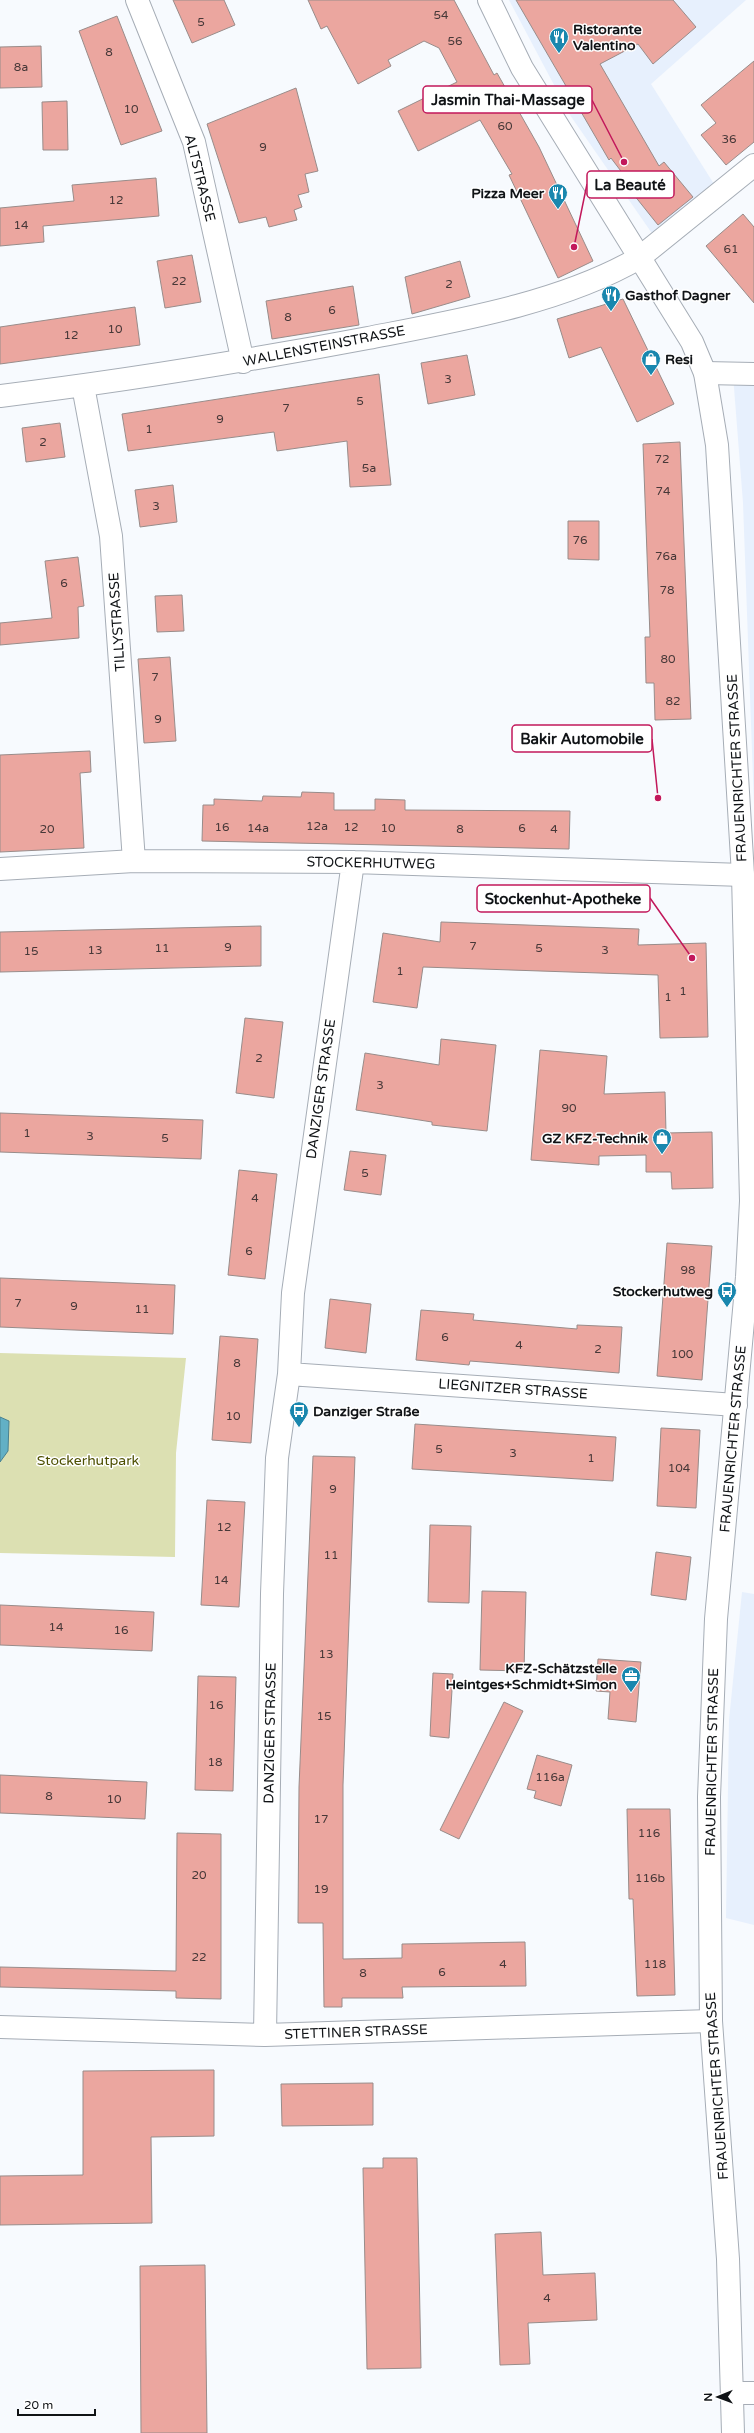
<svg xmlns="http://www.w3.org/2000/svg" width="754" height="2433" viewBox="0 0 754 2433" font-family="'Varela Round',sans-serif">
<rect width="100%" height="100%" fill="#f7fafe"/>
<path fill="#e7f0fd" d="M509,0H746L651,84L719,192L658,242L570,115Z
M754,374V806L743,503L733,375Z
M742,1592L754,1594V1925L726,1918L729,1720Z"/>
<path fill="#dce0b2" d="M0,1353L186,1358L176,1453L175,1557L0,1553Z"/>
<path fill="#62b0c5" stroke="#498190" d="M0,1417L9,1421L8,1451L0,1462Z"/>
<path fill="#eba69f" stroke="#988c8a" d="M173,0H224L235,25L192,43Z
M308,0H454L494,75L497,73L539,147L593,261L558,278L509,175L512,174L480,120L418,151L398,111L457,82L439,48L424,41L388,60L391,66L358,84L327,26L321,29Z
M516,0H673L696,27L653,64L638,44L600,64L659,166L664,162L693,197L658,225L630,190L633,187L611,158L609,160Z
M117,16L162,131L121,145L79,31Z
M41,46L42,87L0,88V47Z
M754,61V142L726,165L701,135L716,123L701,105Z
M296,88L318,171L305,174L309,192L298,195L302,207L294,210L297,220L269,227L266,217L239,223L207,124Z
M67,101L68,150H43L42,102Z
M156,178L159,216L43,226L44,242L0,246V208L74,201L72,185Z
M743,214L754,227V303L706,246Z
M192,255L201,302L165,308L157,261Z
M460,261L470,297L412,314L405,277Z
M353,286L359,325L272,339L266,301Z
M623,299L674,404L637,422L601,347L569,358L557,319Z
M135,307L140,345L0,364V327Z
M467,355L475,395L428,404L421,363Z
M379,374L391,485L350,487L347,441L277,451L274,432L128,451L122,414Z
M60,423L65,457L26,462L22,428Z
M680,442L691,719L655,720L654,683H646L645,637H650L643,444Z
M173,485L177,522L140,527L135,490Z
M568,521H599V560L568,559Z
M78,557L84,606L78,607L79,638L0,645V623L52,618L45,561Z
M182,595L184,631L157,632L155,596Z
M170,657L176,741L144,743L138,659Z
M90,751L91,772L80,773L84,848L0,852V755Z
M302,792L334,793V810H375V799L405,800V810L570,811L569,849L202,841L203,805H214V799L262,801L263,796L301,797Z
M441,922L639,929L638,945L706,943L708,1037L660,1038L658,975L423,967L417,1008L373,1002L383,933L440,942Z
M261,926V966L0,972V932Z
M245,1018L283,1022L274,1098L236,1093Z
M441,1039L496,1045L487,1131L432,1125V1122L356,1110L365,1053L439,1065Z
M540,1050L607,1056L604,1094L665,1092L666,1133L712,1132L713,1188L672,1189L671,1172H646V1155L599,1156V1165L531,1160Z
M0,1113L203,1120L201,1159L0,1152Z
M350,1151L386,1155L381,1195L344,1190Z
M239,1170L277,1174L265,1279L228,1275Z
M667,1243L712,1246L702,1380L657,1376Z
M0,1278L175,1285L173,1334L0,1327Z
M330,1299L371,1304L366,1353L325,1348Z
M421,1310L474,1314L473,1320L577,1329V1325L622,1327L619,1373L470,1361L469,1365L416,1360Z
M220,1336L258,1339L251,1443L212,1440Z
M415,1424L616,1437L613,1481L412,1469Z
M661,1428L700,1430L696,1508L657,1506Z
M313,1456L355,1457L343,1785V1959L402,1958V1944L525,1942L526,1986L402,1987L403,1998H342V2007H324L323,1923H298L299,1787Z
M207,1500L245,1502L239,1607L201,1605Z
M430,1525L471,1526L469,1603L428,1602Z
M656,1552L691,1557L686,1600L651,1595Z
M482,1591L526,1592L524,1671L480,1670Z
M0,1605L154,1612L152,1651L0,1645Z
M598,1659L641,1662L636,1722L608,1719L610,1692L596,1691Z
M433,1673L453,1674L449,1738L430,1736Z
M198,1676L236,1677L233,1791L195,1790Z
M504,1702L523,1711L459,1839L440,1830Z
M537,1755L572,1765L561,1806L534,1798L536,1791L527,1789Z
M0,1775L147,1782L145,1819L0,1813Z
M627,1809H670L675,1995L637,1996L633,1899H629Z
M177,1833L221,1834V1999L176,1998V1991L0,1987V1967L176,1971Z
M214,2070V2136L151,2137L152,2223L0,2225V2176L83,2175V2071Z
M373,2083V2125L282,2126L281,2084Z
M383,2158H417L421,2368L367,2369L363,2168H383Z
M541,2232L543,2275L595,2273L597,2320L528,2323L530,2364L500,2365L495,2234Z
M205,2265L207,2433H141L140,2266Z"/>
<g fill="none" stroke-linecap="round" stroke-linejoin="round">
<defs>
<path id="minor" d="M137,0L194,142L243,362
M705,373L754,374
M83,386L111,536L134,861
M0,396C124,381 246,361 368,338C456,321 562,303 639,258
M0,869L134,861L353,862L743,875
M289,1374L736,1405
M0,2027L265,2035L711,2021
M265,2035L272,1594L277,1458L289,1374L293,1293L353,862
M733,2393H754"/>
<path id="tertiary" d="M639,258L754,165"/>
<path id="secondary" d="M489,0L522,68L692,342L705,373L717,445L743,875L751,1201L747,1277L716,1619L709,1797L711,2021L728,2259L733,2433"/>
</defs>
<use href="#minor" stroke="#a6adb6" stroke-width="24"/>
<use href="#tertiary" stroke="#a6adb6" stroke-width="24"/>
<use href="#secondary" stroke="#a6adb6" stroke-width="24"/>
<use href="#minor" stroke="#fff" stroke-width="22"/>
<use href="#tertiary" stroke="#fff" stroke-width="22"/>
<use href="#secondary" stroke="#fff" stroke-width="22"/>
</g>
<defs>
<symbol id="restaurant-pin" viewBox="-11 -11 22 30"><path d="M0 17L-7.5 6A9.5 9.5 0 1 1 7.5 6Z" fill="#1987ae" stroke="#fff"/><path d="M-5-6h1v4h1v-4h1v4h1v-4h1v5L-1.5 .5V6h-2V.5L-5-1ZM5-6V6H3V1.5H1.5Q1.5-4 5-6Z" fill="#fff"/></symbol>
<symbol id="shop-pin" viewBox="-11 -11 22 30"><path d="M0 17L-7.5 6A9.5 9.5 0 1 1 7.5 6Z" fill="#1987ae" stroke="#fff"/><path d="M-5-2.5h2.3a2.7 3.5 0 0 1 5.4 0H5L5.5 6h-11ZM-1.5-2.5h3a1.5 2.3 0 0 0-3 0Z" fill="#fff"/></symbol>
<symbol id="bus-pin" viewBox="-11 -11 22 30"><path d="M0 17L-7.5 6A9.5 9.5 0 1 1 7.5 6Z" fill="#1987ae" stroke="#fff"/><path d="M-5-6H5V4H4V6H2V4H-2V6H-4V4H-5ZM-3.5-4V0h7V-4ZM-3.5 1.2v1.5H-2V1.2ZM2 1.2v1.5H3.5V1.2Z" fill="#fff"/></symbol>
<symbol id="office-pin" viewBox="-11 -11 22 30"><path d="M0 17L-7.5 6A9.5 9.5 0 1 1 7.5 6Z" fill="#1987ae" stroke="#fff"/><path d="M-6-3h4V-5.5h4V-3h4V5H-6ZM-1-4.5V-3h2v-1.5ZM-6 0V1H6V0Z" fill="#fff"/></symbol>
</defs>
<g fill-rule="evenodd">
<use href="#restaurant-pin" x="548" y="26" width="22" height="30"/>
<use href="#restaurant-pin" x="547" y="182" width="22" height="30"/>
<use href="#restaurant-pin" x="600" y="284" width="22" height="30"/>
<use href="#shop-pin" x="640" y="348" width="22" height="30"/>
<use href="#shop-pin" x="651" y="1127" width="22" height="30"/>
<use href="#bus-pin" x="716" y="1280" width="22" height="30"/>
<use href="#bus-pin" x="288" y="1400" width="22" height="30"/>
<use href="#office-pin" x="620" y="1665" width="22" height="30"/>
</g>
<g text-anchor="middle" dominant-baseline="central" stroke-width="3" stroke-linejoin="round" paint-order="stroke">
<g font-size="12" fill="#473838">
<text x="441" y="15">54</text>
<text x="201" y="22">5</text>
<text x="455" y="41">56</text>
<text x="109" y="52">8</text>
<text x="21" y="67">8a</text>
<text x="131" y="109">10</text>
<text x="505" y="126">60</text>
<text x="729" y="139">36</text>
<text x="263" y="147">9</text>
<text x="116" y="200">12</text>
<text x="21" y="225">14</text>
<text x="731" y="249">61</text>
<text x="179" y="281">22</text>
<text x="449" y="284">2</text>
<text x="332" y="310">6</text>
<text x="288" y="317">8</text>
<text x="115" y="329">10</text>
<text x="71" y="335">12</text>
<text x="448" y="379">3</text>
<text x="360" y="401">5</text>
<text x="286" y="408">7</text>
<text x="220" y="419">9</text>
<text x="149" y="429">1</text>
<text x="43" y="442">2</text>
<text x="662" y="459">72</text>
<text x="369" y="468">5a</text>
<text x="663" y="491">74</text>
<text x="156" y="506">3</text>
<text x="580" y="540">76</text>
<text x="666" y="556">76a</text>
<text x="64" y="583">6</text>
<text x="667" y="590">78</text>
<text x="668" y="659">80</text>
<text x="155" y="677">7</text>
<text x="673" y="701">82</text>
<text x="158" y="719">9</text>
<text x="317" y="826">12a</text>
<text x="222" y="827">16</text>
<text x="351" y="827">12</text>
<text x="258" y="828">14a</text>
<text x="388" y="828">10</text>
<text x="522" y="828">6</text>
<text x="47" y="829">20</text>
<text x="460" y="829">8</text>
<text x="554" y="829">4</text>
<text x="473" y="946">7</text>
<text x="228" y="947">9</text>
<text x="162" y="948">11</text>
<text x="539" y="948">5</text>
<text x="95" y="950">13</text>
<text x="605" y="950">3</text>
<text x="31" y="951">15</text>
<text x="400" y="971">1</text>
<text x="683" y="991">1</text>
<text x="668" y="997">1</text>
<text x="259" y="1058">2</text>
<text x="380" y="1085">3</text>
<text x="569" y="1108">90</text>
<text x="27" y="1133">1</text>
<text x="90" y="1136">3</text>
<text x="165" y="1138">5</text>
<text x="365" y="1173">5</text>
<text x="255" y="1198">4</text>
<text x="249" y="1251">6</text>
<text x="688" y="1270">98</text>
<text x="18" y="1303">7</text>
<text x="74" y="1306">9</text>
<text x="142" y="1309">11</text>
<text x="445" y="1337">6</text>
<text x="519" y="1345">4</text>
<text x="598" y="1349">2</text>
<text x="682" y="1354">100</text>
<text x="237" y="1363">8</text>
<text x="233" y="1416">10</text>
<text x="439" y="1449">5</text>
<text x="513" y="1453">3</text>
<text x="591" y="1458">1</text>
<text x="679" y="1468">104</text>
<text x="333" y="1489">9</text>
<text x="224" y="1527">12</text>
<text x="331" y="1555">11</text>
<text x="221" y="1580">14</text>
<text x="56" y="1627">14</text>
<text x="121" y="1630">16</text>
<text x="326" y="1654">13</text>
<text x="216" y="1705">16</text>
<text x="324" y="1716">15</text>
<text x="215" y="1762">18</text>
<text x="550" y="1777">116a</text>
<text x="49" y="1796">8</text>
<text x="114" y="1799">10</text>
<text x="321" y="1819">17</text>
<text x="649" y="1833">116</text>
<text x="199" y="1875">20</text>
<text x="650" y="1878">116b</text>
<text x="321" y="1889">19</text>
<text x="199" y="1957">22</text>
<text x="503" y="1964">4</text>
<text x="655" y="1964">118</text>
<text x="442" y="1972">6</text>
<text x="363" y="1973">8</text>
<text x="547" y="2298">4</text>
</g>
<g font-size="14" font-weight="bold" fill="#101316" stroke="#fff" text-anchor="start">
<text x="573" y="29">Ristorante<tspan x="573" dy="16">Valentino</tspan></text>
<text x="544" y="193" text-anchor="end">Pizza Meer</text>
<text x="625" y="295">Gasthof Dagner</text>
<text x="665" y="359">Resi</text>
<text x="648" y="1138" text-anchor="end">GZ KFZ-Technik</text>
<text x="713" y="1291" text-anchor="end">Stockerhutweg</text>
<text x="313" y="1411">Danziger Straße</text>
<text x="617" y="1668" text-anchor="end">KFZ-Schätzstelle<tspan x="617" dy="16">Heintges+Schmidt+Simon</tspan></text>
</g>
<g font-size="14" fill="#101316" stroke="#fff">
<text transform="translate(200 178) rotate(76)">ALTSTRASSE</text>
<text transform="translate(324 346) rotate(-11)">WALLENSTEINSTRASSE</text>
<text transform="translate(117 622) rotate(-94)">TILLYSTRASSE</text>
<text transform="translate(737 768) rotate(-93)">FRAUENRICHTER STRASSE</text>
<text transform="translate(371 863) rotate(1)">STOCKERHUTWEG</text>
<text transform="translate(321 1089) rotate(-82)">DANZIGER STRASSE</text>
<text transform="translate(513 1389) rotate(4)">LIEGNITZER STRASSE</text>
<text transform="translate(733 1439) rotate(-85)">FRAUENRICHTER STRASSE</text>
<text transform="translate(270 1733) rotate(-89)">DANZIGER STRASSE</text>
<text transform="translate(712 1762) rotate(-89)">FRAUENRICHTER STRASSE</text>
<text transform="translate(356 2032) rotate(-2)">STETTINER STRASSE</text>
<text transform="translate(717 2086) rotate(-94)">FRAUENRICHTER STRASSE</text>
</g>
<g font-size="14" fill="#4d4f01" stroke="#fff">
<text x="88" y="1460">Stockerhutpark</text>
</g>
</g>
<path fill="none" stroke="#c2185b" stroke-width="1.5" d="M624 162L592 100M574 247L587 184M658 798L652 739M692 958L650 898"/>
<g fill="#c2185b" stroke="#fff" stroke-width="1.5">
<circle cx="624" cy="162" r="4"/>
<circle cx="574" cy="247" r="4"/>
<circle cx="658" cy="798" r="4"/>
<circle cx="692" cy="958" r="4"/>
</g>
<g fill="#fff" stroke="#c2185b" stroke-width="1.5">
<rect x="423" y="86" width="169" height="27" rx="4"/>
<rect x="587" y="171" width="87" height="27" rx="4"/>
<rect x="512" y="725" width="140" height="27" rx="4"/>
<rect x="477" y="885" width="173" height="27" rx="4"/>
</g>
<g font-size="15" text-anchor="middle" font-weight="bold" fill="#101316">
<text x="508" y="105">Jasmin Thai-Massage</text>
<text x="630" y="190">La Beauté</text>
<text x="582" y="744">Bakir Automobile</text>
<text x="563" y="904">Stockenhut-Apotheke</text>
</g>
<g transform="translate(718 2397) rotate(269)" stroke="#ffffff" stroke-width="3" paint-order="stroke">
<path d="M0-3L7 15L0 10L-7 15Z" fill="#101316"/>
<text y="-6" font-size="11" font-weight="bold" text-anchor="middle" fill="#101316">N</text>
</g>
<path d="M18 2409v6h77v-6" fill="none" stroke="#101316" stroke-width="2"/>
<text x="24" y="2409" font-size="12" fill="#101316" stroke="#ffffff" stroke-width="3" paint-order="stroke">20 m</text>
</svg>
